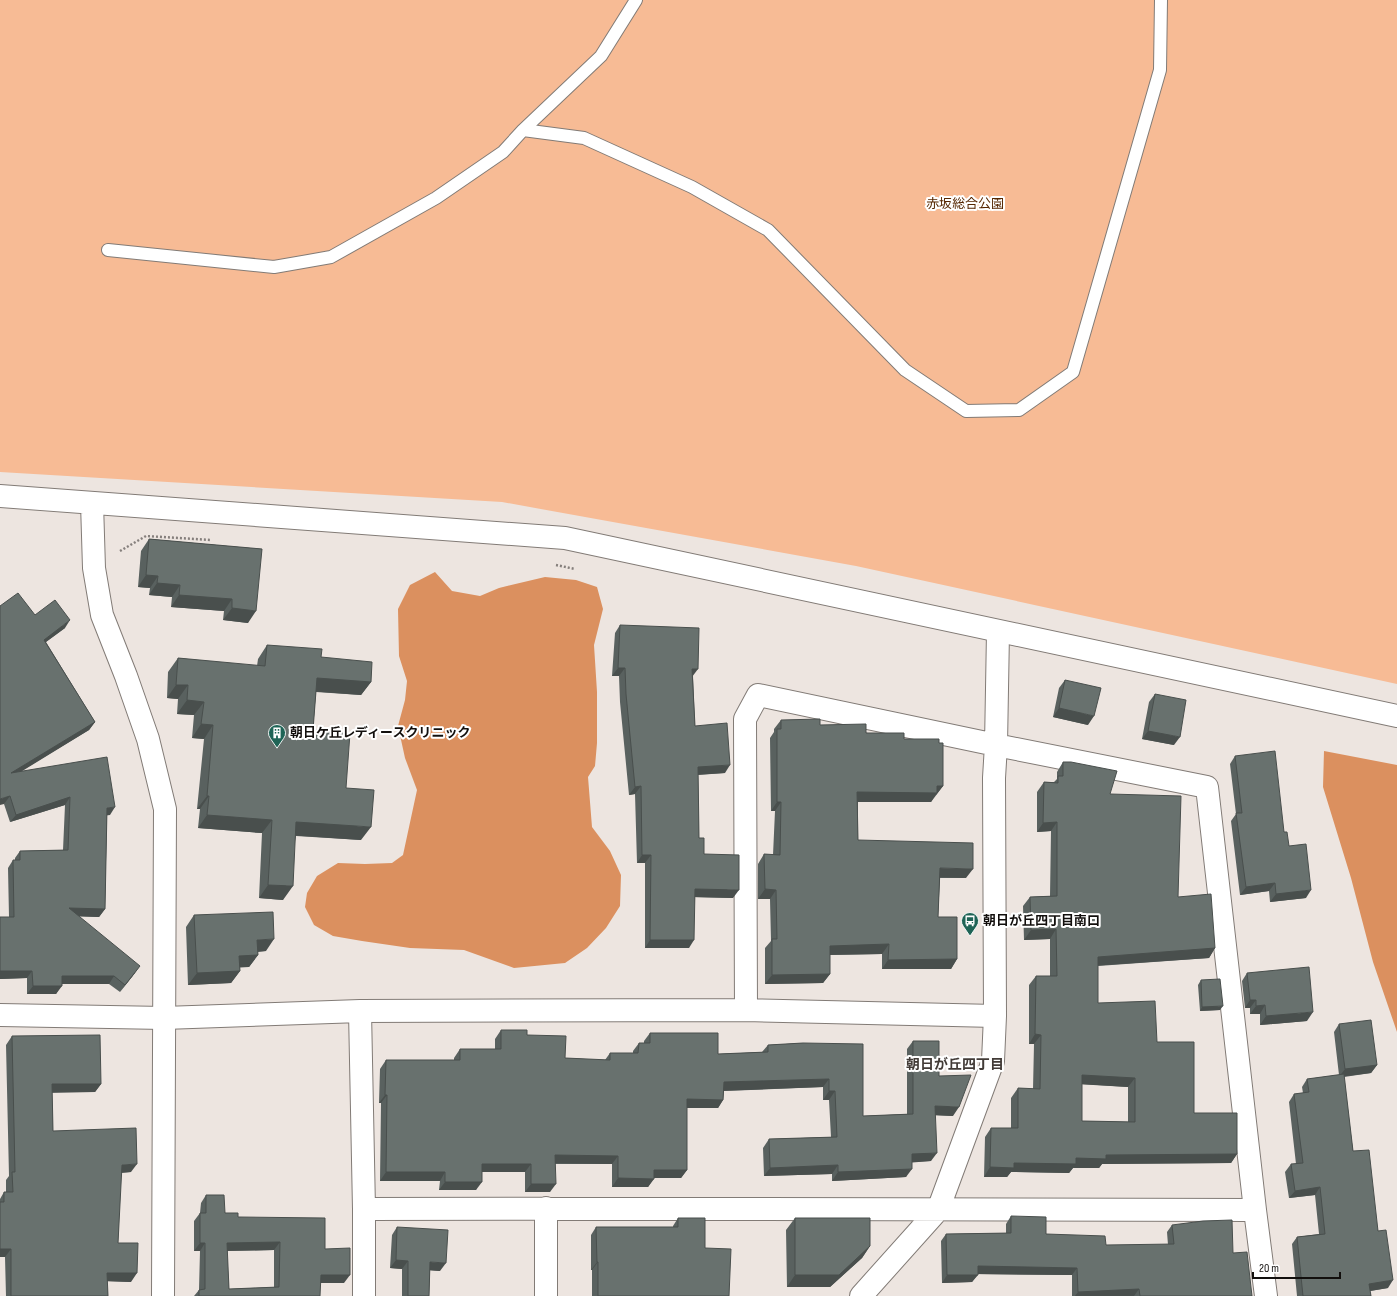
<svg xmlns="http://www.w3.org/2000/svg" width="1397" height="1296" viewBox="0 0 1397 1296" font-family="'Sofia Sans Condensed','Noto Sans JP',sans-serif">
<rect width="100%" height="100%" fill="#ede5e0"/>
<path fill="#f7bb95" d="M0,0H1397V684L856,566L502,502L0,472Z"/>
<path fill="#db905f" d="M435,572L452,591L480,596L499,588L545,577L576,580L597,587L603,609L594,645L597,692V743L595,766L588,777L592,827L610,851L621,875L620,906L606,928L587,948L565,963L514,968L464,950L410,948L362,941L333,936L314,925L305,907L307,893L317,876L338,863L365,864L392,863L403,855L417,790L405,758L398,726L405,700L407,681L399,656L398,609L410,585Z
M1324,751L1397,765V1032L1373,962L1351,878L1323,787Z"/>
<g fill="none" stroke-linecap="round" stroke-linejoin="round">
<defs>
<path id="lane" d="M523,130L584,138L692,187L768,230L905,370L966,411L1019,410L1073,372L1160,70L1161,0
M108,250L274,267L331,257L436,198L503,152L523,130L601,56L636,0"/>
<path id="street" d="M746,1010L745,719L758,695L996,745L1207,787L1255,1210L1266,1296
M360,1011L364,1209V1296
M0,1015L164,1018L360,1011L746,1010L995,1016
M546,1208V1296
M364,1209C661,1208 958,1210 1255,1210
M861,1296L938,1210L993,1061L995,1016L994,778L996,745L998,632"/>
<path id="secondary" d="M0,496L565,538L1397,716
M92,503L94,568L102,615L126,676L148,739L165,809L163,1296"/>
</defs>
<use href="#lane" stroke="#827b76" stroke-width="14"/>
<use href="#street" stroke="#827b76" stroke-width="24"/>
<use href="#secondary" stroke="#827b76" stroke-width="24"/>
<path stroke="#857f7c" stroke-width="2.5" stroke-dasharray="2 2" stroke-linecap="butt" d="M120,551L146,536L210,540
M556,565L575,569"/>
<use href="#lane" stroke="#fff" stroke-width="12"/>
<use href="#street" stroke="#fff" stroke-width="22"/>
<use href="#secondary" stroke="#fff" stroke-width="22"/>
</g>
<path fill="#59615f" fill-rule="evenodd" d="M149,539L262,549L248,623L223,620L224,611L171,607L172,597L149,595L150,588L138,587L141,551Z
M35,615L65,628L46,642L95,722L89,730L21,771L110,815H107L105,909L99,917L78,916L135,973L120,992L109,984H62L56,994H27V978L0,979V917H9L8,868L13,860H15V858L20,851L63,850L65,805L10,822L4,804Z
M620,625L693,676L695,726L725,773L698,775L699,838L704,854L733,898L695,897L689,948H645V863H637L635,794L629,795L620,702L619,676H612L615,633Z
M267,645L321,657L371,682L361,695L316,692L313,730L346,788L361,840L296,836L283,900L259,898L262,833L198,828L200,809H197L204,739L192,738L194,715L177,714L178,699L167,698L168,672L178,658L257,666L258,659Z
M1065,680L1088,725L1053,717L1059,688Z
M1155,694L1174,745L1142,739L1149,702Z
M781,720L820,725L904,739L939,743L943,786L936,795H935L931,802H858V840L966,878H940L938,917L957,959L951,969H882V954L830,955V974L823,983L765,984V948L771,941L770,899H758V864L764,854L773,855L775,811H771L770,738L774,732V729Z
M1235,756L1284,832L1306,898L1270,902L1269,891L1240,895L1231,821L1236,814L1230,764Z
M1063,762L1110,794L1178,897L1215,948L1209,958L1098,966V1003L1157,1042L1194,1113L1237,1154L1231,1163L1102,1164L1099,1168H1073L1069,1173L1011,1172L1007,1177H984L985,1137L991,1128H1011V1098L1018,1088L1033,1089L1034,1044H1029V985L1036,976H1050V939L1024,940L1023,906L1030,897L1050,896L1051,831L1037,832V792L1044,782H1054L1057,779V772ZM1082,1084L1128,1087V1122L1082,1121Z
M194,915L266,951L258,952V955L249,967H240V971L231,983L188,985L186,927Z
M1247,973L1307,1021L1260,1025V1014H1250V1008H1245L1242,981Z
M1201,980L1220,1010L1200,1011L1198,985Z
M1339,1024L1377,1065L1371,1073L1344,1077L1353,1151L1378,1231L1388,1288L1370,1291L1371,1296H1297L1292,1244L1297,1237L1319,1234L1315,1195L1289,1198L1285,1172L1291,1164H1296L1289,1102L1294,1094L1303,1093L1302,1087L1307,1079L1339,1075L1334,1032Z
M501,1030L527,1035L565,1058L605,1060L610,1053H633V1051L639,1043H644V1041L650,1033L718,1054L762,1052L768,1045L803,1043L863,1116L907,1114V1049L913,1041L939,1076L953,1116L935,1115L931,1161L912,1162L906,1177L832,1181V1174L764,1176L763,1148L769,1139L831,1137L829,1100H823V1087L724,1091L723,1100L718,1108H687V1170L681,1178H654L648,1187H612V1164H555L550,1192H525V1172H482L476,1190H439L440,1181H380L381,1103H379L380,1069L386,1060H454V1058L460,1049H495V1039Z
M12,1036L101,1084L95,1092H52L53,1131L131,1172L121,1173L118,1243L131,1282L107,1281L108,1296H6L5,1257H0V1199L4,1192H6V1180L9,1176L6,1045Z
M206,1195L225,1213L325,1249L344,1283H320V1296H194L199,1290L200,1251H194V1221L200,1213L201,1203ZM274,1250V1287L229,1289L227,1251Z
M1011,1216L1046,1234L1106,1245H1168L1167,1232L1172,1225L1233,1253L1252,1296H1072V1275L978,1274L972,1282L942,1283L941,1241L946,1234L1006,1233V1224Z
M678,1218L705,1248L729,1296H592V1270H591V1235L596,1227H673V1226Z
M795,1218L870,1246L862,1258L830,1287H787L786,1230Z
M397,1227L440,1271L430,1270L429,1296H402V1269L390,1268L392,1235Z"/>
<path fill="#494f4d" d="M146,575L158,576L150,588L138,587Z
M157,583L180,585L172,597L149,595Z
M179,595L232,599L224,611L171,607Z
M232,608L256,611L248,623L223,620Z
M70,620L65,628L39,647L44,640Z
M618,668H625L619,676H612Z
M692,669H698L692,677Z
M317,678L371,682L361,695L308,691Z
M176,685H188L178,699L167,698Z
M187,700L204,702L194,715L177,714Z
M1059,708L1094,716L1088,725L1053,717Z
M95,722L89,730L6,781L11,773Z
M201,724L213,725L204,739L192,738Z
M1148,731L1180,737L1174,745L1142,739Z
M730,765L725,773L693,775L698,767Z
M641,786L635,794L629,795L635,787Z
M937,786H943L931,802H851L857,792Z
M10,796L4,804L0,805V799Z
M207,796H209L200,809H197Z
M70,797L65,805L10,822L16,815Z
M777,802H781L775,811H771Z
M115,807L110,815L102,816L107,808Z
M207,815L272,820L262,833L198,828Z
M296,822L371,827L361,840L287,835Z
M1057,822L1051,831L1037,832L1043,823Z
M642,855H651L645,863H637Z
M940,868L973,869L966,878L934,877Z
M1275,883L1269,891L1240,895L1246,887Z
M268,885L293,886L283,900L259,898Z
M695,889L739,890L733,898L690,897Z
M765,889L776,890L770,899H758Z
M1311,890L1306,898L1270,902L1276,894Z
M69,908L105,909L99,917L63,916Z
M1056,929L1050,939L1024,940L1031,930Z
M274,939L266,951L249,952L257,940Z
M650,940H694L689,948H645Z
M889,944L882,954L823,955L830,946Z
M1215,948L1209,958L1091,966L1098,957Z
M258,955L249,967L231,968L239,956Z
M957,959L951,969H882L888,960Z
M140,966L135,973L120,992L125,985Z
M0,971H32L27,978L0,979Z
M240,971L231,983L188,985L197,973Z
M830,974L823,983L765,984L772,975Z
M62,976H114L109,984H56Z
M33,986H62L56,994H27Z
M1250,1000H1256L1250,1008H1245Z
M1265,1005L1260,1014H1250L1256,1006Z
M1223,1006L1220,1010L1200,1011L1202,1007Z
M1313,1012L1307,1021L1260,1025L1266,1016Z
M1035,1034L1041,1035L1034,1044H1029Z
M1377,1065L1371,1073L1339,1077L1345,1069Z
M1082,1075L1135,1078L1128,1087L1076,1084Z
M829,1079L823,1087L718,1091L724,1082Z
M52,1084H101L95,1092L46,1093Z
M829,1091H835L829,1100H823Z
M385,1095H387L381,1103H379Z
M687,1099L723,1100L718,1108H681Z
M935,1106L959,1107L953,1116L929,1115Z
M937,1153L931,1161L906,1163L912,1154Z
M1237,1154L1231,1163L1102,1164L1099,1168H1073L1069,1173L1011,1172L1007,1177H984L990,1167L1014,1163L1076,1158L1106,1155Z
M555,1155L618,1156L612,1164L549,1163Z
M137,1164L131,1172L116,1173L122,1165Z
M482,1164H531L525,1172H476Z
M838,1165L832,1174L764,1176L770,1168Z
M912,1169L906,1177L832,1181L838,1172Z
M654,1170H687L681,1178H648Z
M386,1172H445L440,1181H380Z
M618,1178L654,1179L648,1187H612Z
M445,1182H482L476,1190H439Z
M531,1184H556L550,1192H525Z
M1320,1187L1315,1195L1289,1198L1295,1191Z
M280,1242L274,1250L221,1251L227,1243Z
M200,1243H205L200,1251H194Z
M870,1246L862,1258L830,1287H787L795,1275Z
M0,1249H11L5,1257H0Z
M396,1260L408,1261L402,1269L390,1268Z
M430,1262L446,1263L440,1271L424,1270Z
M597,1262H598L592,1270H591Z
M978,1266L1077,1268L1072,1275L972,1274Z
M107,1273H137L131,1282L101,1281Z
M321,1275H350L344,1283H315Z
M947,1275H978L972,1282L942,1283Z
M1393,1280L1388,1288L1364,1292L1369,1284Z
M1139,1289L1134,1296H1075L1078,1292Z"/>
<path fill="#68716e" stroke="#494f4d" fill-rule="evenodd" d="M149,539L262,549L256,611L232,608V599L179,595L180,585L157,583L158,576L146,575Z
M18,593L35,615L55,600L70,620L44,640L95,722L11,773L107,757L115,807L107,808L105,909L69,908L140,966L125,985L114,976H62V986H33L32,971H0V917H14L13,860H20V851L68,850L70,797L16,815L10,796L0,799V606Z
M620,625L699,628L698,669H692L695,726L727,723L730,765L698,767L699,838H704V854L739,855V890L695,889L694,940H650L651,855H642L641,786L635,787L626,694L625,668H618Z
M267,645L322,649L321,657L372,662L371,682L317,678L313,730L350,733L346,788L374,790L371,827L296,822L293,886L268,885L272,820L207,815L209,796H207L213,725L201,724L204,702L187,700L188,685H176L178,658L265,666Z
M1065,680L1101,688L1094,716L1059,708Z
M1155,694L1186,700L1180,737L1148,731Z
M820,719V725L866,724V733H904V739H939V743H943V786H937V793L857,792L858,840L973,843V869L940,868L938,917H957V959L888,960L889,944L830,946V974L772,975V939H777L776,890L765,889L764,854L780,855L781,802H777V729H781V720Z
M1275,751L1284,832H1287L1289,846L1306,844L1311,890L1276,894L1275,883L1246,887L1236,813H1242L1235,756Z
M1063,762H1071L1117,771L1110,794L1181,796L1178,897L1211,894L1215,948L1098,957V1003L1155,1001L1157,1042H1194V1113H1237V1154L1106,1155V1159L1076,1158V1164L1014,1163V1168L990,1167L991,1128H1018V1088L1040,1089L1041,1035L1035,1034L1036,976H1057L1056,929L1031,930L1030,897L1057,896V822L1043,823L1044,782L1058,783V776H1063ZM1082,1075L1135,1078V1122L1082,1121Z
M273,912L274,939L257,940L258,955L239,956L240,971L197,973L194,915Z
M1309,967L1313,1012L1266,1016L1265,1005L1256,1006V1000H1250L1247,973Z
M1220,979L1223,1006L1202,1007L1201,980Z
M1371,1020L1377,1065L1345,1069L1339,1024Z
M501,1030H527V1035L566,1036L565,1058L610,1060V1053H638L639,1043H650V1033H718V1054L768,1052V1045L803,1043L863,1044V1116L913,1114V1041H939V1076L971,1075L959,1107L935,1106L937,1153L912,1154V1169L838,1172V1165L770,1168L769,1139L837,1137L835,1091H829V1079L724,1082L723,1100L687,1099V1170H654V1179L618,1178V1156L555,1155L556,1184H531V1164H482V1182H445V1172H386L387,1095H385L386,1060H460V1049H501Z
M100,1035L101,1084H52L53,1131L136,1128L137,1164L122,1165L118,1243H138L137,1273H107L108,1296H11V1249H0V1202H4V1192H13L12,1172H15L12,1036Z
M1344,1074L1353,1151L1369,1150L1378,1231L1386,1230L1393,1280L1369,1284L1371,1296H1303L1297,1237L1325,1234L1320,1187L1295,1191L1291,1164L1303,1163L1294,1094L1309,1092L1307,1079Z
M206,1195H224L225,1213H238V1217L325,1218V1249L350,1248V1275H321L320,1296H199V1290L205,1289V1243H200V1213H206ZM280,1242L279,1287L229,1289L227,1243Z
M1011,1216L1046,1217V1234L1105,1236L1106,1245L1174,1244L1172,1225L1203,1221L1232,1220L1233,1253L1247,1252L1252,1296H1140L1139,1289L1078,1292L1077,1268L978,1266V1275H947L946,1234L1011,1233Z
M678,1218H705V1248L731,1249L729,1296H598V1262H597L596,1227H678Z
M795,1218H870V1246L839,1275H795Z
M397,1227L448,1230L446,1263L430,1262L429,1296H408V1261L396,1260Z"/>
<defs>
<symbol id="building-pin" viewBox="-11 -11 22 30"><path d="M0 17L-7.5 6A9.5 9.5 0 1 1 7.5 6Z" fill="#1f6456" stroke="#fff"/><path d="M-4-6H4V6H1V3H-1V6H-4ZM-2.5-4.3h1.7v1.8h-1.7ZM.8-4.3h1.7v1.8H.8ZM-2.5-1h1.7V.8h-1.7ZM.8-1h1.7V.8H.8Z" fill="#fff"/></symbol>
<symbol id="bus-pin" viewBox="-11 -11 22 30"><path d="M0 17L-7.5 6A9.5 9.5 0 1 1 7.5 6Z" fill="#1f6456" stroke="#fff"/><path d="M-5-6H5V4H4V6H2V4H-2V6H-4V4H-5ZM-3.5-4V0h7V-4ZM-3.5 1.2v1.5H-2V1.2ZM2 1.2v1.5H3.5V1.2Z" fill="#fff"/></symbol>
</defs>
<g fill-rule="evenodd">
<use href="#building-pin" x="267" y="723" width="20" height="27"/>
<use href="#bus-pin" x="960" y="911" width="20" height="27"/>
</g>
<g text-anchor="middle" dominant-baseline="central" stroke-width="4" stroke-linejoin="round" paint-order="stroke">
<g font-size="13" fill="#552600" stroke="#fff">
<text x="965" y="204">赤坂総合公園</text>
</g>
<g font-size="13" font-weight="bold" fill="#120f0d" stroke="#fff" text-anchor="start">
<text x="290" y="733">朝日ケ丘レディースクリニック</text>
<text x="983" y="921">朝日が丘四丁目南口</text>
</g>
<g font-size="14" font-weight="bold" fill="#423b37" stroke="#fff">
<text x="955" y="1064">朝日が丘四丁目</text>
</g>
</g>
<path d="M1253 1272v6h87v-6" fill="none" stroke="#120f0d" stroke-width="2"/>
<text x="1259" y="1272" font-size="12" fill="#120f0d" stroke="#ffffff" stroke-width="3" paint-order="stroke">20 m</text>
</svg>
